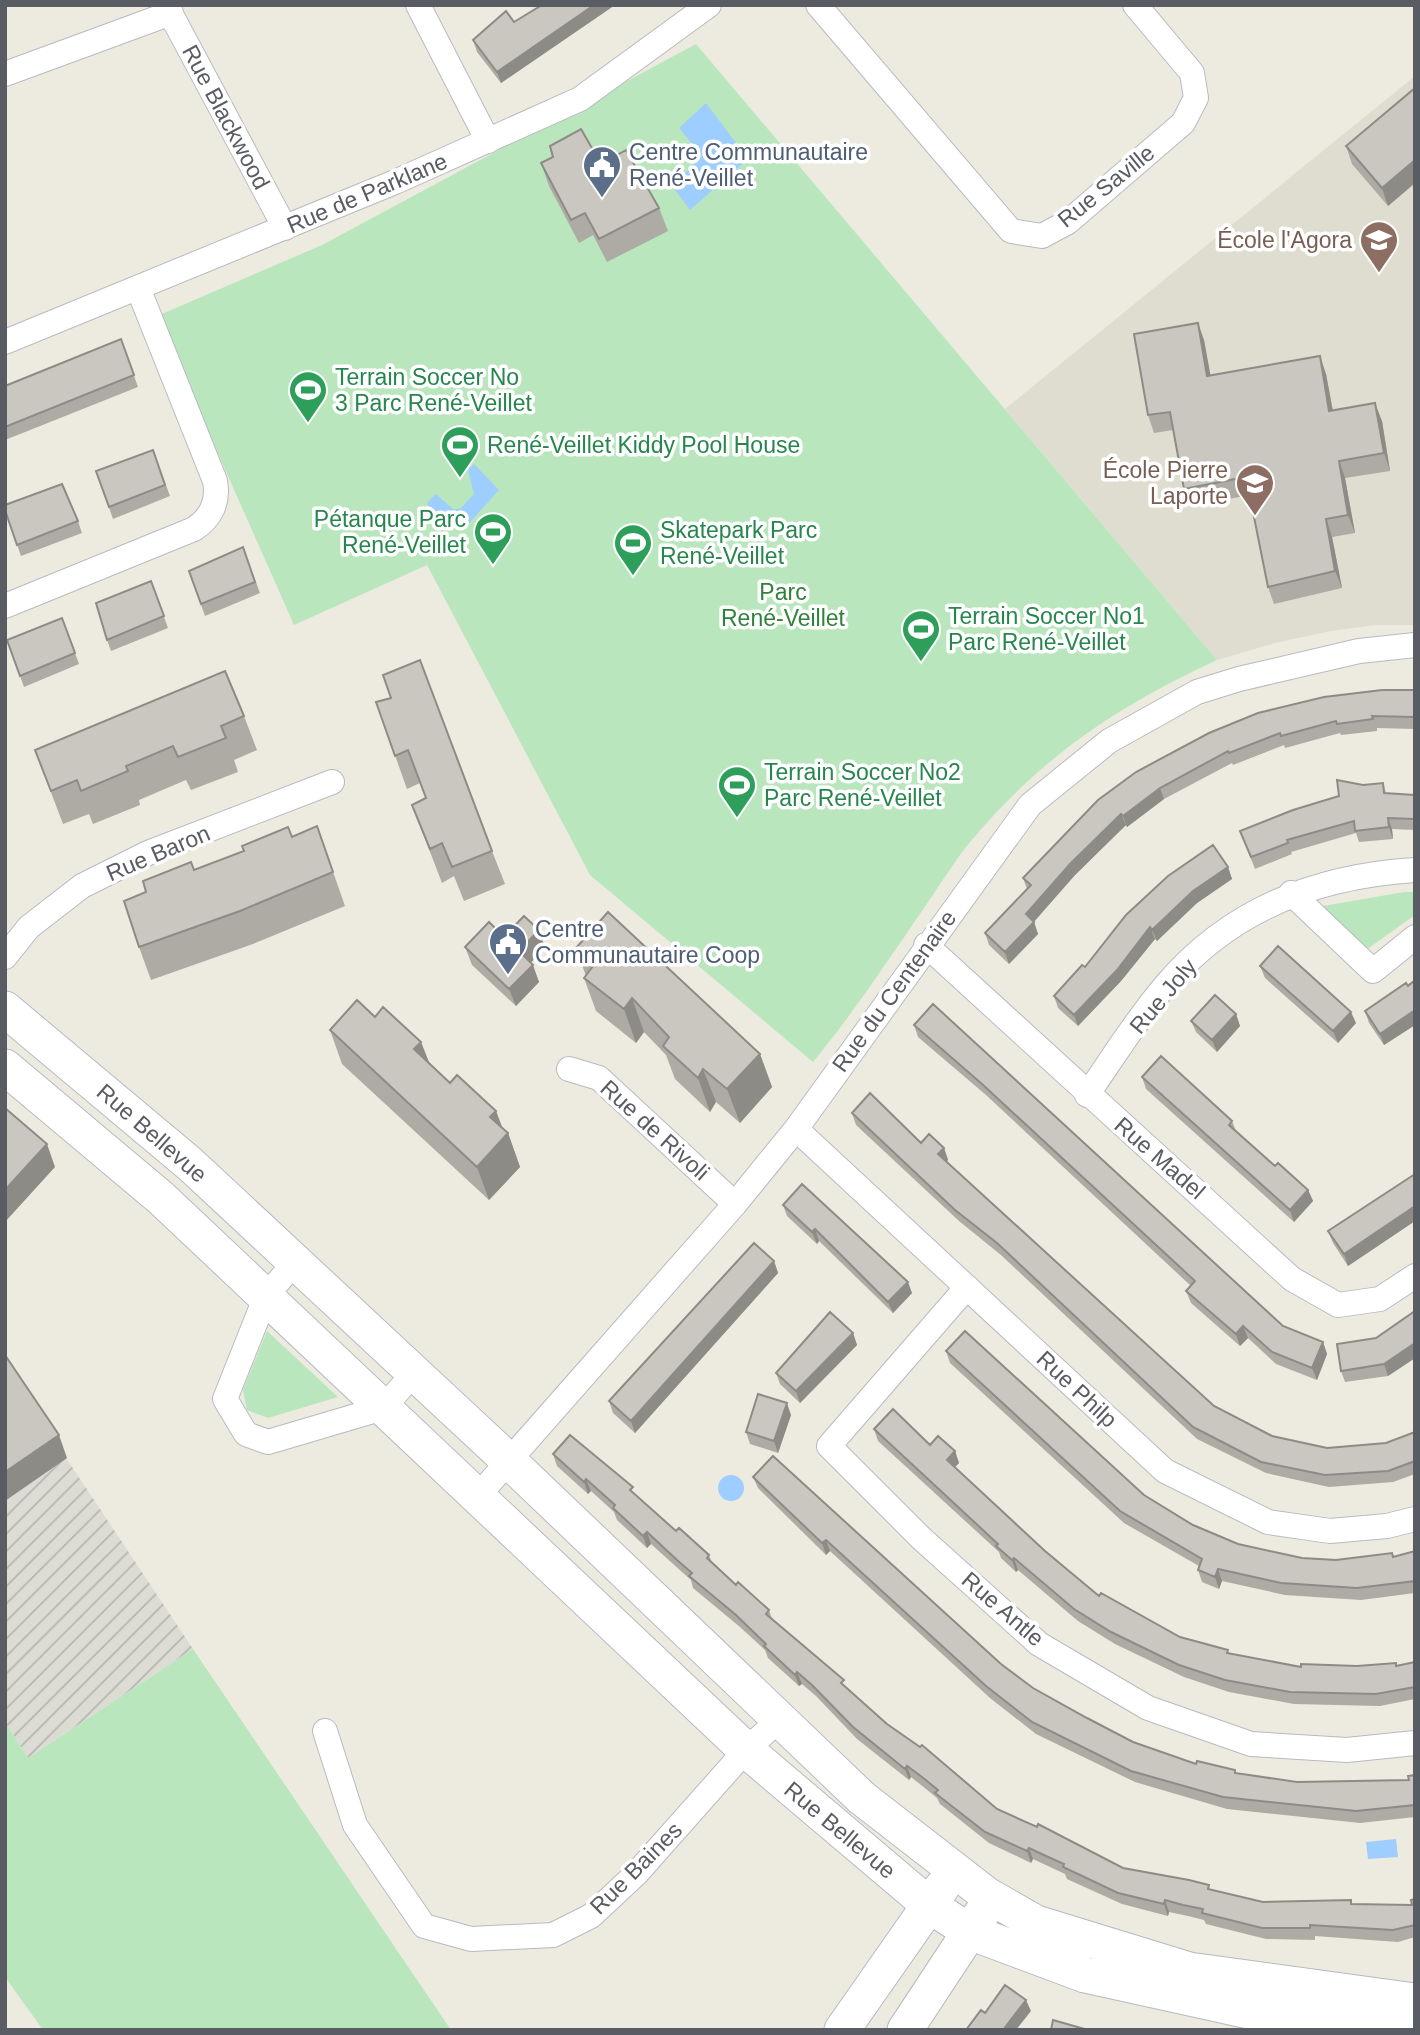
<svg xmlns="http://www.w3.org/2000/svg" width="1420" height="2035" viewBox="0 0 1420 2035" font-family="Helvetica,sans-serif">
<defs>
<pattern id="industrial-furrows" width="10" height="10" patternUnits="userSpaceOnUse" patternTransform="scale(1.75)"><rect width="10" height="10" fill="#dddcd4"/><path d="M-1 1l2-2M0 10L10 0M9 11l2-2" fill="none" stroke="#b6b6af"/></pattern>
</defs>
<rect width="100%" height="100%" fill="#edebe0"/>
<path fill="url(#industrial-furrows)" d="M5,1366L193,1649L28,1758L5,1722Z"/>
<path fill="#dfddd0" d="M1415,76V625H1377L1331,631L1279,642L1217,660L1005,409Z"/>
<path fill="#bae6bd" d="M696,44L1217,660C1118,706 1042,756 971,841C955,860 942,882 928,902C891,956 855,1011 813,1062L590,875L427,565L294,625L157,316L322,245Z
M1404,892H1415V915L1366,950L1323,906Z
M267,1331L338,1397L268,1418L247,1410L243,1390Z
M193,1649L451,2030H43L5,1977V1722L28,1758Z"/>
<path fill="#9dceff" d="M706,103L748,159L690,210L672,186L702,156L679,128Z
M474,464L499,490L463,530C444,526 438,519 427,503L436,494L453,509H460L474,494L468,470Z
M718 1488a13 13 0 1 1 26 0a13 13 0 1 1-26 0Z
M1396,1839L1398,1857L1368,1859L1366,1842Z"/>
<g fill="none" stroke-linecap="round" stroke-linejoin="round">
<defs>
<path id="street" d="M166,5L285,228
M418,5L488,141
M818,5L1011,231L1042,236L1068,222L1183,123L1196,98L1192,73L1135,5
M5,74L171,13
M5,342L395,182L580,99L709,5
M5,606L194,529C211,518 219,502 215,481L138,288
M1291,893L1373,971L1415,937
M926,945L1292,1279L1338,1305L1380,1299L1415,1276
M5,957L29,927L82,886L148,853L332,782
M569,1069L599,1078L735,1204
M1087,1095C1112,1059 1136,1020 1165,986C1230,909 1317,876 1415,870
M796,1129L1165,1471L1268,1522L1330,1531L1387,1526L1415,1519
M295,1262L266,1296L225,1399L246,1434L268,1442L383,1408L414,1373
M967,1287L829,1446L921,1538L1039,1644L1148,1708L1251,1744L1347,1750L1415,1743
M477,1497L735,1204L796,1129L1030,805L1109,741L1197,692L1239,679L1359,651L1415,645
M325,1731L355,1825L424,1926L471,1939L553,1935L591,1916L636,1874L746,1750L780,1719"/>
<path id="secondary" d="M5,1009L190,1164L509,1461L862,1798L987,1895L1036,1923L1189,1970L1415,2001
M5,1067L161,1198L746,1750L929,1905L970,1932L1085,1975L1262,2014L1415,2026
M842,2030L942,1887
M905,2030L982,1913"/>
</defs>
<use href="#street" stroke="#b8bac0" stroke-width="26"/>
<use href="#secondary" stroke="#b6b9c0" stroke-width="37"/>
<use href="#street" stroke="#fff" stroke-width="24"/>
<use href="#secondary" stroke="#fff" stroke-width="35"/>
</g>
<path fill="#adaba4" d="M542,5H615L501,83L477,52L473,40L514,22Z
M1415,88V183L1388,206L1352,164L1346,146Z
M541,163L601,164L659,208L668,231L607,262L593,235L579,243L549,186Z
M121,339L138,387L5,440V386Z
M1204,340L1210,376L1326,374L1333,411L1382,421L1390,471L1345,478L1355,533L1332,537L1342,588L1274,604L1268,587L1250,495L1190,506L1184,489L1173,430L1154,433L1148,415Z
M153,450L170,496L113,519L96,471Z
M5,510L78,521L82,533L21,556Z
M243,547L260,593L205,616L189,571Z
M151,581L168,628L111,651L107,640Z
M62,618L79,664L24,687L7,640Z
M1415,690V729L1377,728V731L1341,735L1340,733L1285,748L1284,745L1233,765L1232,763L1164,799L1127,827L1126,825L1075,875L1034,922L1038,934L1009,964L989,945L985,933L1027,889L1023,878L1136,772Z
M376,702L492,851L505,884L464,901L454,876L442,883L412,805L426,798L420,783L407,789Z
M244,716L257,750L234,760L238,772L191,790L186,780L139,800L140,805L93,824L89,814L63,824L35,750Z
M1383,783L1386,793L1415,795V830L1392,829L1393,839L1359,842L1356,833L1291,852L1292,854L1255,869L1240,831L1339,796L1363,785Z
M317,826L345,906L253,944L151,980L139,947L194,870L292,837Z
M1228,867L1232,879L1197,903L1157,941L1155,939L1121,981L1078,1026L1058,1008L1054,996L1085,967Z
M504,937L545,947L531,963L539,982L516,1006L472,965L465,947Z
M576,948L760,1054L772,1087L740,1123L716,1102L710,1112L675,1079L666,1055L644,1032L636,1043L596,1011L584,978L586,976Z
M1260,966L1356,1023L1338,1043L1265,978Z
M1415,980V1025L1384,1045L1369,1023L1365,1011Z
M1236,1014L1240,1026L1217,1052L1196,1032L1191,1021Z
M375,1017L421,1042L429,1063L450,1083L496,1111L503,1129L508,1133L520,1167L489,1200L342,1064L330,1030Z
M914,1025L1283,1326L1323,1342L1327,1354L1317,1380L1276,1364L1248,1338L1240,1346L1191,1303L1186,1291L1191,1286L986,1095L918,1037Z
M1142,1077L1232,1121L1236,1131L1275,1166L1308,1190L1313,1201L1294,1222L1146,1089Z
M852,1113L921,1143L944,1148L948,1160L946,1162L1214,1406L1272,1436L1327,1448L1386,1443L1415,1432V1474L1393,1482L1329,1487L1266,1473L1197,1439L1001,1255L959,1221L856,1125Z
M1415,1174V1221L1348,1266L1333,1243L1328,1231Z
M783,1205L912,1293L893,1313L819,1241L817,1244L787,1216Z
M774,1261L778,1273L635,1433L613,1413L609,1401Z
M1415,1311V1358L1388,1376L1345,1382L1341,1371L1376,1338Z
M853,1333L857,1345L800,1403L780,1384L776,1373Z
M946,1351L1144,1495L1193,1525L1238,1544L1302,1558L1336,1560L1392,1553L1394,1557L1415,1551V1593L1361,1600L1285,1595L1222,1581L1219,1589L1202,1582L1198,1570L1199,1566L1124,1523L950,1363Z
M791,1415L778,1453L750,1444L746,1432Z
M874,1429L955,1451L959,1463L955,1467L1045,1551L1099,1596L1180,1637L1229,1654L1301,1667L1397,1666L1415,1662V1699L1380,1706L1294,1704L1229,1692L1184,1677L1115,1644L1078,1621L1018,1570L1016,1572L1001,1558L999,1552L878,1441Z
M553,1454L636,1495L676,1531L709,1555L712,1563L736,1585L769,1610L772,1619L887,1724L997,1809L1123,1868L1263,1902L1412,1905L1415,1899V1937L1398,1942L1315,1936V1940L1266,1939L1206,1924L1204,1920L1188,1916L1169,1912L1168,1916L1122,1904L1067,1879L1065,1874L1050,1867L1033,1859L1031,1863L989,1843L940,1804L937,1798L926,1789L911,1777L909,1780L857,1739L816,1696L802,1684L799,1686L768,1658L765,1650L740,1627L693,1588L691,1580L682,1572L651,1544L647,1548L617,1520L614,1512L591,1491L588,1494L557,1466Z
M753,1477L1001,1664L1033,1688L1087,1718L1133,1742L1196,1764L1235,1770L1236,1773L1297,1782L1409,1780L1415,1775V1817L1360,1823L1227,1809L1135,1782L1036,1734L990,1698L830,1551L826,1555L758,1488Z"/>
<path fill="#8d8b86" d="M594,5H615L501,83L497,72Z
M1415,160V183L1388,206L1382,188Z
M1198,323L1204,340L1214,394L1207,376Z
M1320,356L1326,374L1336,429L1329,411Z
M1375,403L1382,421L1390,471L1384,453Z
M1339,461L1345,478L1355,533L1348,515Z
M1326,519L1332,537L1342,588L1335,571Z
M1160,788L1164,799L1127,827L1123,816Z
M1121,814L1126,825L1075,875L1030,926L1026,914L1070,864Z
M1388,818L1392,829L1393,839L1389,827Z
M1228,867L1232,879L1197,903L1157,941L1152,930L1193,891Z
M1034,922L1038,934L1009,964L1005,952Z
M1150,927L1155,939L1121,981L1078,1026L1074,1015Z
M539,930L545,947L525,969L519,951Z
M533,965L539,982L516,1006L509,989Z
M632,998L644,1032L636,1043L624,1009Z
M1415,1010V1025L1384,1045L1380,1034Z
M1351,1012L1356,1023L1338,1043L1333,1031Z
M1236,1014L1240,1026L1217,1052L1212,1040Z
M421,1042L434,1075L414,1049Z
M760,1054L772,1087L740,1123L727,1089Z
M703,1069L716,1102L710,1112L698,1078Z
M496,1111L505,1136L508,1133L520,1167L489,1200L477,1167L490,1117Z
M47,1144L55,1167L5,1222V1190Z
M944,1148L948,1160L943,1166L938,1154Z
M1308,1190L1313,1201L1294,1222L1290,1210Z
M1415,1206V1221L1348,1266L1344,1254Z
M815,1229L819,1241L817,1244L812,1232Z
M774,1261L778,1273L635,1433L631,1421Z
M908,1282L912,1293L893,1313L888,1302Z
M1243,1326L1248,1338L1240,1346L1236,1334Z
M853,1333L857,1345L800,1403L796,1391Z
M1323,1342L1327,1354L1317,1380L1312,1368Z
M1415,1343V1358L1388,1376L1384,1364Z
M787,1403L791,1415L778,1453L774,1441Z
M59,1435L67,1458L5,1501V1472Z
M955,1451L959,1463L951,1471L947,1460Z
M586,1479L591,1491L588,1494L584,1482Z
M647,1532L651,1544L647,1548L643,1536Z
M826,1540L830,1551L826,1555L822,1543Z
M1014,1558L1018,1570L1016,1572L1012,1560Z
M1218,1569L1222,1581L1219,1589L1215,1577Z
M797,1672L802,1684L799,1686L795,1675Z
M907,1766L911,1777L909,1780L905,1769Z
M1029,1848L1033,1859L1031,1863L1027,1851Z
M1165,1900L1169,1912L1168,1916L1164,1904Z
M1026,2000L1031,2011L1016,2030H1003Z"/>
<path fill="#c9c7bf" stroke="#8d8b86" stroke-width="2" d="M542,5H594L497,72L473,40L506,11L514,22Z
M1415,88V160L1382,188L1346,146Z
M581,129L601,164L626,150L659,208L599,239L585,213L571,220L541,163L553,157L550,146Z
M1198,323L1207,376L1320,356L1329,411L1375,403L1384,453L1339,461L1348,515L1326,519L1335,571L1268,587L1246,477L1184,489L1170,412L1148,415L1134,334Z
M121,339L134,375L5,427V386Z
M153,450L165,485L109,507L96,471Z
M62,484L78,521L17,545L5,510V505Z
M243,547L255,582L201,604L189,571Z
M151,581L164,616L107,640L96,603Z
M62,618L75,653L20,676L7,640Z
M420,660L492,851L452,867L442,843L430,849L412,805L426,798L408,750L395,756L376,702L391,698L383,675Z
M225,671L244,716L221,726L226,738L178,757L173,746L126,766L128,771L81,791L77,780L51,791L35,750Z
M1382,690H1415V717L1372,716L1373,719L1337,724L1336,721L1281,736L1280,733L1229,753L1228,751L1160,788L1123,816L1121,814L1070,864L1026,914L1034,922L1005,952L985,933L1031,885L1023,878L1098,800L1136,772L1209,733L1258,713L1324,697Z
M1337,780L1363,785L1383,783L1384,793L1415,795V819L1388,818L1389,827L1355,831L1354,821L1287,840L1288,843L1251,857L1240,831L1293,810L1339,796Z
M317,826L333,872L240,911L139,947L124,901L146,892L143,881L191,862L194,870L244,851L242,846L288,827L292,837Z
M1213,845L1228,867L1193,891L1152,930L1150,927L1117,970L1074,1015L1054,996L1082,965L1085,967L1126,915L1168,876Z
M608,912L760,1054L727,1089L703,1069L698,1078L663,1046L669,1037L632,998L624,1009L584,978L593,966L576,948Z
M524,916L539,930L519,951L533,965L509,989L465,947L489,922L504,937Z
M1278,946L1351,1012L1333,1031L1260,966Z
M1415,980V1010L1380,1034L1365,1011L1406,983L1408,986Z
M1215,995L1236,1014L1212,1040L1191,1021Z
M357,1000L375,1017L383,1007L421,1042L414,1049L450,1083L457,1075L496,1111L490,1117L508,1133L477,1167L330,1030Z
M933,1004L1283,1326L1323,1342L1312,1368L1272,1352L1243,1326L1236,1334L1186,1291L1195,1281L982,1084L914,1025Z
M1161,1056L1232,1121L1229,1125L1275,1166L1278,1163L1308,1190L1290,1210L1142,1077Z
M870,1093L921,1143L929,1134L944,1148L938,1154L1214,1406L1272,1436L1327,1448L1386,1443L1415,1432V1461L1388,1471L1325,1475L1261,1462L1193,1427L997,1243L955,1210L852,1113Z
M5,1108L47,1144L5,1190Z
M1415,1174V1206L1344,1254L1328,1231Z
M802,1184L908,1282L888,1302L815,1229L812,1232L783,1205Z
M754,1243L774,1261L631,1421L609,1401Z
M1415,1311V1343L1384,1364L1341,1371L1337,1344L1376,1338Z
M830,1312L853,1333L796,1391L776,1373Z
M965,1331L1144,1495L1193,1525L1238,1544L1302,1558L1336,1560L1392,1553L1393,1557L1415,1551V1581L1357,1588L1281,1583L1218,1569L1215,1577L1198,1570L1202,1559L1120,1511L946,1351Z
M5,1355L59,1435L5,1472Z
M758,1394L787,1403L774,1441L746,1432Z
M893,1409L930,1445L938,1436L955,1451L947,1460L1045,1551L1099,1596L1101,1593L1180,1637L1228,1650L1227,1653L1301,1667V1664L1357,1666L1396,1663V1666L1415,1662V1687L1376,1694L1290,1692L1225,1680L1179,1665L1111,1632L1074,1609L1014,1558L1012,1560L996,1546L998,1544L874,1429Z
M570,1435L633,1487L630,1490L676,1531L679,1528L709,1555L707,1558L736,1585L738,1582L769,1610L766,1614L844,1680L841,1683L887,1724L920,1747L922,1745L997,1809L1037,1827L1038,1824L1123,1868L1189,1880L1209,1885L1208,1889L1263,1902L1351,1900V1904L1412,1905L1411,1900L1415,1899V1925L1393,1930L1310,1925V1928H1262L1202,1913L1203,1909L1183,1905L1165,1900L1164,1904L1118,1893L1063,1867L1064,1864L1046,1856L1029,1848L1027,1851L985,1832L935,1793L938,1790L922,1777L907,1766L905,1769L853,1727L812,1685L797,1672L795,1675L764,1646L766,1644L736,1615L689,1576L692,1573L677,1560L647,1532L643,1536L613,1508L615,1505L586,1479L584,1482L553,1454Z
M773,1456L1001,1664L1033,1688L1087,1718L1133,1742L1196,1764L1197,1761L1235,1770V1773L1297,1782L1409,1780L1408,1776L1415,1775V1805L1356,1811L1223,1797L1131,1771L1032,1722L986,1686L826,1540L822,1543L753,1477Z
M1005,1985L1026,2000L1003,2030H966L981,2010L985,2013Z
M1053,2020L1088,2030H1051Z"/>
<defs>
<symbol id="civic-pin" viewBox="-11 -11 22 30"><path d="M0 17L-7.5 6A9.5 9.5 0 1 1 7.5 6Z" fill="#5c6f8a" stroke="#fff"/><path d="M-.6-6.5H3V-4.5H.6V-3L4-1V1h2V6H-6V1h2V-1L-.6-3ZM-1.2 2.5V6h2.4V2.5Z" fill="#fff"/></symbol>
<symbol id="school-pin" viewBox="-11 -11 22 30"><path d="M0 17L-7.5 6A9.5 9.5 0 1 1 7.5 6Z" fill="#8d6e63" stroke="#fff"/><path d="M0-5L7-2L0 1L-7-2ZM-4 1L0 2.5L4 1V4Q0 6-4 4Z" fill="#fff"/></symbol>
<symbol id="stadium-pin" viewBox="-11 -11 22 30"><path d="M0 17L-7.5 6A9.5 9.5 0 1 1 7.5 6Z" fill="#2e9e5b" stroke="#fff"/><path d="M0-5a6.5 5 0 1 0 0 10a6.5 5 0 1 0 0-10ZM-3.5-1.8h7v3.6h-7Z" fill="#fff"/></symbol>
</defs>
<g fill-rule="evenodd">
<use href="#civic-pin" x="580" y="143" width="44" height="60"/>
<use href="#school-pin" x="1357" y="218" width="44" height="60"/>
<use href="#stadium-pin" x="286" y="368" width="44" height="60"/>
<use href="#stadium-pin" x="438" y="423" width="44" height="60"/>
<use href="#school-pin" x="1233" y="461" width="44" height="60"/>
<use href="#stadium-pin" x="471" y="510" width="44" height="60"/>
<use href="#stadium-pin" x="611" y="521" width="44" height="60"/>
<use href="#stadium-pin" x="899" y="607" width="44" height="60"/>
<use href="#stadium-pin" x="715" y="763" width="44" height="60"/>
<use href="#civic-pin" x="486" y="920" width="44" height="60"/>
</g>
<g text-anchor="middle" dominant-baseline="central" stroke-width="7" stroke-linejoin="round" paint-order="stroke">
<g font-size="23" fill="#595c62" stroke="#fff">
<text transform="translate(226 117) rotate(62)">Rue Blackwood</text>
<text transform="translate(1106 186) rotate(-39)">Rue Saville</text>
<text transform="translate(367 193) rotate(-23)">Rue de Parklane</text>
<text transform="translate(158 853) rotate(-23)">Rue Baron</text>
<text transform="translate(894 991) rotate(-54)">Rue du Centenaire</text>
<text transform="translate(1163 996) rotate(-50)">Rue Joly</text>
<text transform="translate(655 1130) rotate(42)">Rue de Rivoli</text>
<text transform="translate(152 1133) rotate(41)">Rue Bellevue</text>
<text transform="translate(1160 1158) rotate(41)">Rue Madel</text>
<text transform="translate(1077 1389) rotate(43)">Rue Philp</text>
<text transform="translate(1003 1609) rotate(41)">Rue Antle</text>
<text transform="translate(840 1830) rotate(40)">Rue Bellevue</text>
<text transform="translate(636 1868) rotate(-45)">Rue Baines</text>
</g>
<g font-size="23" fill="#4e5e75" stroke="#fff" text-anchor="start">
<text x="629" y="152">Centre Communautaire<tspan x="629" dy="26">René-Veillet</tspan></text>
<text x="535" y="929">Centre<tspan x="535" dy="26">Communautaire Coop</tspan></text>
</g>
<g font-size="23" fill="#785e54" stroke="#fff" text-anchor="end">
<text x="1352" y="240">École l'Agora</text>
<text x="1228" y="470">École Pierre<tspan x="1228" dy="26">Laporte</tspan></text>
</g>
<g font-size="23" fill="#27864d" stroke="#fff" text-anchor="start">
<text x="335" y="377">Terrain Soccer No<tspan x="335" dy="26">3 Parc René-Veillet</tspan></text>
<text x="487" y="445">René-Veillet Kiddy Pool House</text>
<text x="466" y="519" text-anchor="end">Pétanque Parc<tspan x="466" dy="26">René-Veillet</tspan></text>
<text x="660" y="530">Skatepark Parc<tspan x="660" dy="26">René-Veillet</tspan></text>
<text x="948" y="616">Terrain Soccer No1<tspan x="948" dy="26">Parc René-Veillet</tspan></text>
<text x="764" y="772">Terrain Soccer No2<tspan x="764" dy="26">Parc René-Veillet</tspan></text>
</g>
<g font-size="23" fill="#2f8239" stroke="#fff">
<text x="783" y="592">Parc<tspan x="783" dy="26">René-Veillet</tspan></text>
</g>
</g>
<rect width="1420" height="2035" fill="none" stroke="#595c62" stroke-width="14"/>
</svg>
